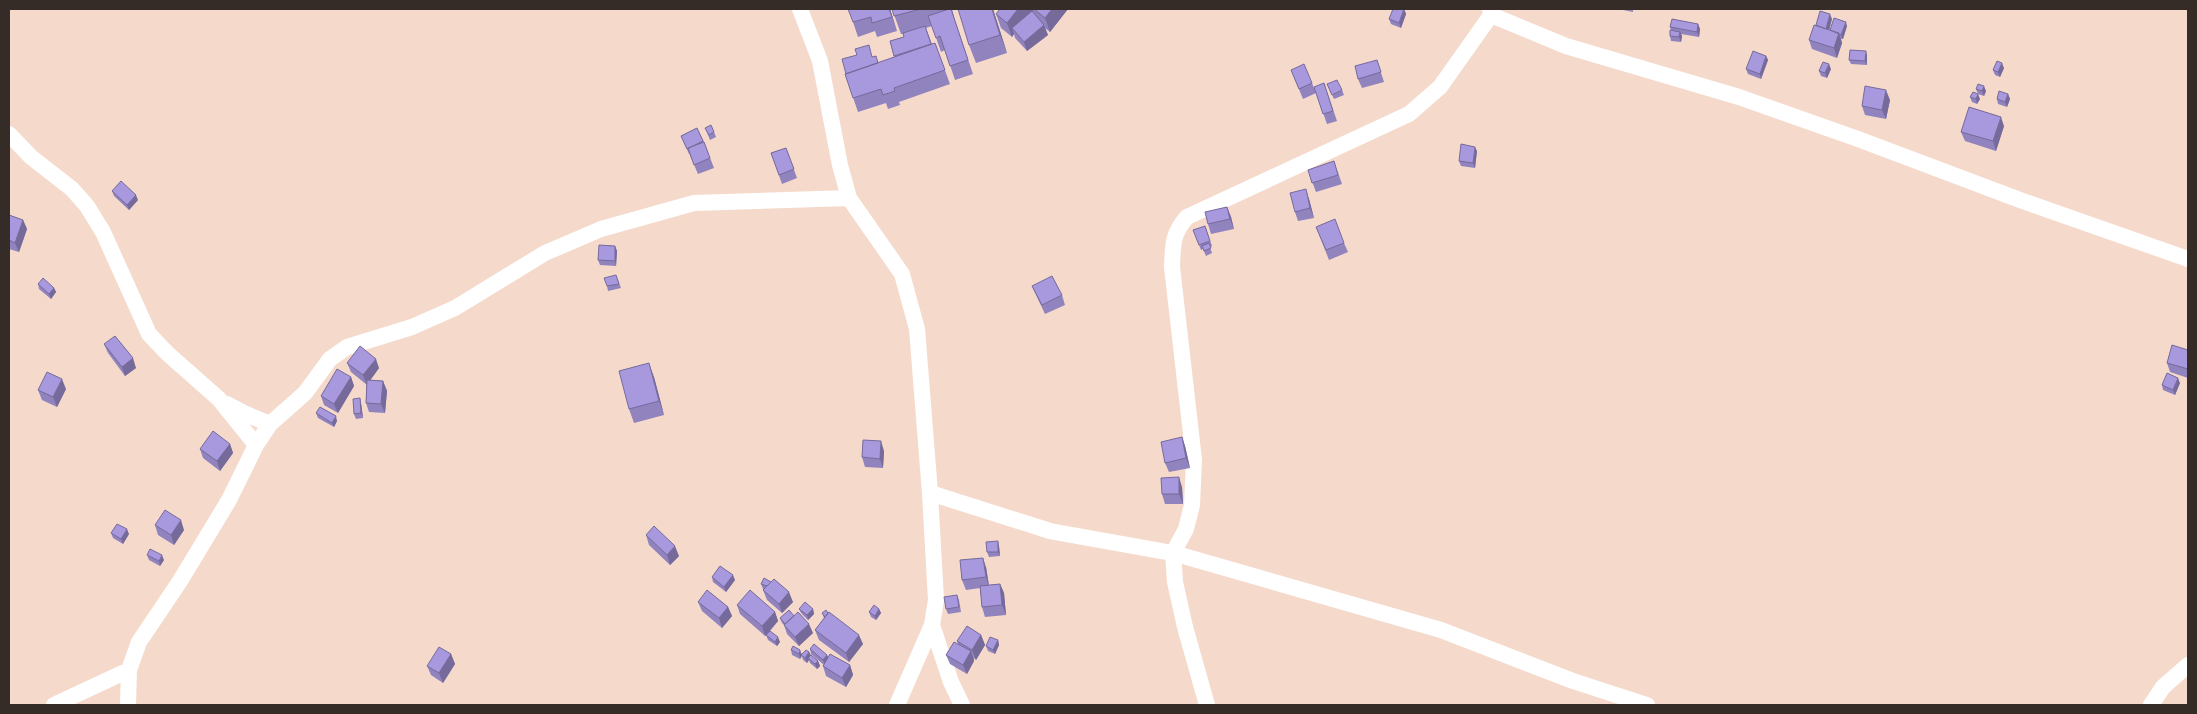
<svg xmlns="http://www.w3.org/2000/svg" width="2197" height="714" viewBox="0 0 2197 714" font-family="Georgia,serif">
<rect width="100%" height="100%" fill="#f5dacc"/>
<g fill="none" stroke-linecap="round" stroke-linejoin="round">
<path stroke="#fff" stroke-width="16" d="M800,9L820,61L840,165L849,198L902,274L917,329L930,493L936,600L932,625L897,705
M1491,15L1566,46L1739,97L1858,139L2020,200L2188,259
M9,134L31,157L72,189L87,206L103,232L149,334L167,353L219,399L256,445
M227,404L246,414L270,424
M930,493L1050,531L1173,553L1441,630L1573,681L1647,705
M932,625L951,682L962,705
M54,705L129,670
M128,705L129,670L139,642L180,581L229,500L256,445L270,424L305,393L330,359L347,347L412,327L455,308L545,253L601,229L694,203L849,198
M1207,705L1185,627L1175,582L1173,553L1186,529L1192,505L1194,460L1172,267C1173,245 1172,234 1187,217L1409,114L1440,87L1491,15L1490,9
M2151,705L2163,687L2188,665"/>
</g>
<path fill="#9083be" d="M890,9L897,31L877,37L875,31L858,37L853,22Z
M892,9H952L955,20L973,74L955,80L945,50L941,52L932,26L926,28L932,44L935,43L950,84L899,102L900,105L888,109L886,103L858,112L845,74L873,57L876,56L878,63L894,57L890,41L904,37L903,34H901Z
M993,9L1007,53L976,63L969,45Z
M1000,9H1068L1050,32L1045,28L1048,35L1027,51L1015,38L1014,34L1012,37L1001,28L996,14Z
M1404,9L1406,14L1401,28L1391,24L1389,19Z
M1623,9H1633V12L1623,10Z
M1832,19L1829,30L1847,26L1843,39H1841L1842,43L1837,58L1812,49L1809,40L1816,25Z
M1698,24L1700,29L1699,37L1681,34L1682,36L1681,42L1671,41L1670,36L1671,30L1670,27Z
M1867,55V65L1851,64L1849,60Z
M1766,56L1768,60L1761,79L1748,74L1746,69Z
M1377,60L1384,82L1362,88L1358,79Z
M2004,68L2000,77L1995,75L1993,70Z
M1831,69L1827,78L1821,76L1819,71Z
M1291,70L1312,83L1316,93L1303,99Z
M1324,83L1337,121L1327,124L1314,87Z
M1327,84L1342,90L1344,95L1334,99Z
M1976,89L1986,91L1984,96L1978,94Z
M2008,94L2010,99L2007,107L1998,104L1997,99Z
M1970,97L1980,99L1977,104L1972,102Z
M1890,100L1886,119L1865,115L1862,106Z
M2004,126L1996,151L1965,141L1961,132Z
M697,128L704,142L714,168L698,174L689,153V154L681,136Z
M705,128L714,132L716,137L710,140Z
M786,148L797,178L782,184L771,153Z
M1477,151L1475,168L1461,166L1459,161Z
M1334,161L1342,184L1316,192L1308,170Z
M112,191L138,200L129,210L114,196Z
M1309,199L1314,218L1298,221L1295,212Z
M1227,207L1231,217L1234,229L1211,234L1208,224Z
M9,215L23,220L27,229L19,252L9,249Z
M1205,226L1212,246L1210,247L1212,253L1206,256L1203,249L1201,250L1193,230Z
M1316,227L1344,243L1348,252L1329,260Z
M615,246L617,251L616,266L600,265L598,260Z
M616,275L621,288L608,291L607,286Z
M38,284L54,288L56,292L51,299L39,289Z
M1032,286L1062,295L1065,305L1045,314L1036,295Z
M104,344L136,368L125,376L108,353Z
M2188,350V378L2170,372L2167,363Z
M347,363L379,368L370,380L383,381L387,391L385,413L369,412L366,403L367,384V385L351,372Z
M351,377L354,386L338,413L324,405L321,396Z
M654,377L664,415L634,423L629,409Z
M2180,383L2175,395L2163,390L2162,385Z
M66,389L57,407L42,400L38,390Z
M360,398L361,403L363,418L356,419L354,414Z
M316,413L337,421L334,427L318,418Z
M1182,437L1185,446L1190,468L1169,472L1165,463Z
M230,444L233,453L220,471L203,458L200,449Z
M884,451L883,468L865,467L862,457Z
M1182,487L1183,504H1165L1162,494Z
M155,525L184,530L174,545L158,535Z
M111,533L129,534L123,544L113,538Z
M646,535L679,556L670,565L649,545Z
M999,546L1000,556L989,557L987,552Z
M147,555L164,560L160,566L149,560Z
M986,567L989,585L1000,584L1004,593L1006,615L985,617L982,607L980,588L966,590L962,580Z
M712,577L735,580L726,592L713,582Z
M764,578L793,602L782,613L767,600L763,590L764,589H763L761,584Z
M957,595L959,600L961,612L948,614L946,609Z
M698,602L728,607L732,616L722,628L702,611Z
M737,605L775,612L778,621L770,631L780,642L777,646L768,640L766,635L769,631L765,636L740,614Z
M799,609H813L814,614L808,620L801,613Z
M879,609L881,613L876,620L871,617L869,612Z
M822,613H828L863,644L849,662L819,640L815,630L824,618Z
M780,618L813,633L799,646L787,634L784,625L782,623Z
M981,635L985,645L976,660L974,658V661L967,674L950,664L946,655L958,644L957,641Z
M998,640L999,645L995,654L988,651L986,646Z
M810,649L827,655L828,657L850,665L853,675L846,687L826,676L823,666L824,665L811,654Z
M791,650L802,654L809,652L811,655L818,661L820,666L817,669L810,663L809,660L807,663L803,660L802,656L800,659L792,655Z
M451,654L455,664L443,683L431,675L427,666Z"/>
<path fill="#766a9b" d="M889,9H890L897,31L892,17Z
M992,9H993L1007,53L1000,35Z
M1018,9H1033V11L1016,32L1012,28L1014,34L1012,37L1007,23Z
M1052,9H1068L1050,32L1045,18Z
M1404,9L1406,14L1401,28L1399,23Z
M1830,14L1832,19L1828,34L1826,29Z
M1846,22L1847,26L1843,39L1841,35Z
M1698,24L1700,29L1699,37L1697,32Z
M1044,25L1048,35L1027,51L1024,42Z
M1680,32L1682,36L1681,42L1679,37Z
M1839,33L1842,43L1837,58L1834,48Z
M1866,51L1867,55V65L1865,61Z
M1766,56L1768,60L1761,79L1760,74Z
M2002,63L2004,68L2000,77L1998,72Z
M1829,64L1831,69L1827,78L1825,73Z
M1984,86L1986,91L1984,96L1982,91Z
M1886,90L1890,100L1886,119L1882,110Z
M1978,94L1980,99L1977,104L1976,99Z
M2008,94L2010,99L2007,107L2005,102Z
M2001,117L2004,126L1996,151L1993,141Z
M1475,147L1477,151L1475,168L1473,163Z
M1306,189L1309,199L1314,218L1310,208Z
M136,195L138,200L129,210L127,205Z
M1227,207L1231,217L1234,229L1230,219Z
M23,220L27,229L19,252L15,243Z
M615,246L617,251L616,266L615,261Z
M54,288L56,292L51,299L49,294Z
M133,358L136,368L125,376L122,367Z
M376,359L379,368L367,385L363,375Z
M649,363L654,377L664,415L659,401Z
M351,377L354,386L338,413L334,404Z
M2178,378L2180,383L2175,395L2173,390Z
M62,379L66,389L57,407L53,397Z
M383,381L387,391L385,413L381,404Z
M360,398L361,403L363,418L361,413Z
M336,416L337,421L334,427L332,423Z
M1182,437L1185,446L1190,468L1186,458Z
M881,441L884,451L883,468L880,459Z
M230,444L233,453L220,471L217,461Z
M1179,477L1182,487L1183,504L1179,494Z
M181,520L184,530L174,545L171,535Z
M127,529L129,534L123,544L121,539Z
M998,541L999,546L1000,556L998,552Z
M675,546L679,556L670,565L667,555Z
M162,555L164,560L160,566L159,561Z
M983,558L986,567L989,587L986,577Z
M733,575L735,580L726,592L724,587Z
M1000,584L1004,593L1006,615L1002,605Z
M789,592L793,602L782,613L779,604Z
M728,607L732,616L722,628L719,618Z
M813,609L814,614L808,620L807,615Z
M879,609L881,613L876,620L875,616Z
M775,612L778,621L765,636L762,626Z
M809,624L813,633L799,646L795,637Z
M859,635L863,644L849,662L846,653Z
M981,635L985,645L976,660L972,650Z
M778,637L780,642L777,646L775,642Z
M998,640L999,645L995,654L993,650Z
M800,650L802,655L800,659L799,654Z
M971,651L974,661L967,674L963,665Z
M809,652L811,657L808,658L809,660L807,663L805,658Z
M451,654L455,664L443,683L439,673Z
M827,655L829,660L825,665L823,660Z
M818,661L820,666L817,669L815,664Z
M850,665L853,675L846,687L842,678Z"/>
<path fill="#a898dd" stroke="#766a9b" d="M848,9H889L892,17L872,23L871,17L853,22Z
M892,9H921L894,16Z
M949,9H951L968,60L950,66L940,36L936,38L928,16Z
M958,9H992L1000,35L969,45Z
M1000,9H1018L1007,23L996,14Z
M1034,9H1052L1045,18Z
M1393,9H1404L1399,23L1389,19Z
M1032,11L1044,25L1024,42L1012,28Z
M1820,11L1830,14L1826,29L1816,25Z
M1834,18L1846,22L1841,35L1830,30Z
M1672,19L1698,24L1697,32L1670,27Z
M1814,25L1839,33L1834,48L1809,40Z
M925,26L931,44L894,56L890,41L904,37L903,33Z
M1670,30L1680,32L1679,37L1670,36Z
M935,43L945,70L894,88L895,91L883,95L881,89L853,98L845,74Z
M869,45L872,57L876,56L878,63L846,74L842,59L857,55L855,49Z
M1850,50L1866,51L1865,61L1849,60Z
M1753,51L1766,56L1760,74L1746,69Z
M1377,60L1381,72L1358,79L1355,66Z
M1997,61L2002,63L1998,72L1993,70Z
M1823,62L1829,64L1825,73L1819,71Z
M1304,64L1312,83L1299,89L1291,70Z
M1337,80L1342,90L1332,95L1327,84Z
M1324,83L1333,111L1323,114L1314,87Z
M1978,84L1984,86L1982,91L1976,89Z
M1865,86L1886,90L1882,110L1862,106Z
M1999,91L2008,94L2005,102L1997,99Z
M1973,92L1978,94L1976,99L1970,97Z
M1969,107L2001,117L1993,141L1961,132Z
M711,125L714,132L709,135L705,128Z
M697,128L703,141L687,149L681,136Z
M704,142L710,158L694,165L688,148Z
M1461,144L1475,147L1473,163L1459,161Z
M786,148L794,169L779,175L771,153Z
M1334,161L1338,175L1312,183L1308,170Z
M121,181L136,195L127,205L112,191Z
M1306,189L1310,208L1295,212L1290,193Z
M1227,207L1230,219L1208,224L1205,212Z
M9,215L23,220L15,243L9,240Z
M1335,219L1344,243L1326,250L1316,227Z
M1205,226L1210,241L1199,245L1193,230Z
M1209,243L1211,248L1204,251L1202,246Z
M599,245L615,246V261L598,260Z
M616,275L619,284L607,286L604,278Z
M1052,276L1062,295L1042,305L1032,286Z
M43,278L54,288L49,294L38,284Z
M115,336L133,358L122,367L104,344Z
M2172,345L2188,350V369L2167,363Z
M360,346L376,359L363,375L347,363Z
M649,363L659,401L629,409L619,371Z
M337,369L351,377L334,404L321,396Z
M47,372L62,379L53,397L38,390Z
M2167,373L2178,378L2173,390L2162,385Z
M367,380L383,381L381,404L366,403Z
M360,398L361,413L354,414L353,399Z
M320,407L336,416L332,423L316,413Z
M213,431L230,444L217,461L200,449Z
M1182,437L1186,458L1165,463L1161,442Z
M863,440L881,441L880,459L862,457Z
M1179,477V494H1162L1161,478Z
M165,510L181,520L171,535L155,525Z
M117,524L127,529L121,539L111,533Z
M654,526L675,546L667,555L646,535Z
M998,541V552H987L986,542Z
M150,549L162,555L159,561L147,555Z
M983,558L986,577L962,580L960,560Z
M720,566L733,575L724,587L712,577Z
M764,578L771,582L767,586L761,584Z
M774,579L789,592L779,604L763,590Z
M1000,584L1002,605L982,607L980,586Z
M707,590L728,607L719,618L698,602Z
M750,590L775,612L762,626L737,605Z
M957,595L959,607L946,609L944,597Z
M805,602L813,609L807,615L799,609Z
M874,605L879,609L875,616L869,612Z
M789,610L794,616L785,624L780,618Z
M826,610L828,613L825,617L822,613Z
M798,612L809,624L795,637L784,625Z
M829,612L859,635L846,653L815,630Z
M967,626L981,635L972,650L957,641Z
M770,631L778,637L775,642L766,635Z
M990,637L998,640L993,650L986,646Z
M954,642L971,651L963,665L946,655Z
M814,644L827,655L823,660L810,649Z
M793,646L800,650L799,654L791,650Z
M439,647L451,654L439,673L427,666Z
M806,650L809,652L805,658L801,655Z
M830,654L850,665L842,678L823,666Z
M811,655L818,661L815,664L808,658Z"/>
<rect width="2197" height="714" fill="none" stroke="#362c27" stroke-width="20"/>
</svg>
